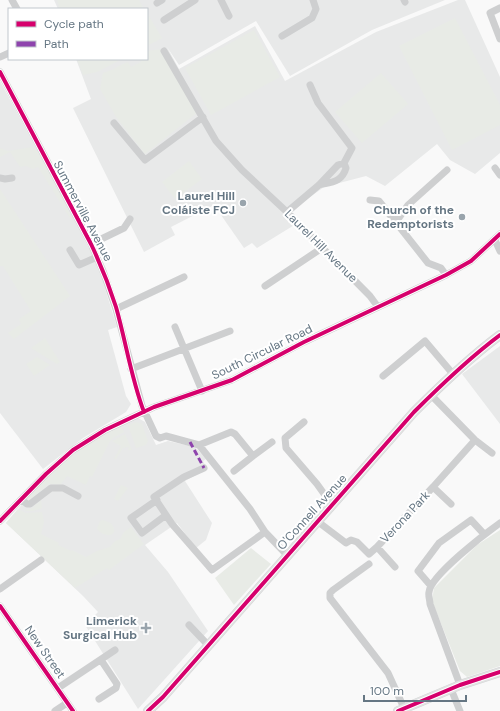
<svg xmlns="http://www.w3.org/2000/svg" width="500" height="711" viewBox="0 0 500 711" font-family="'DM Sans',sans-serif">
<rect width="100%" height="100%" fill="#f9f9f9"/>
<path fill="#e8e9e9" d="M54,0H445L372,30L290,76L256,21L179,65L167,47L179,69L255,26L285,81L376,32L458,0H465L500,77V153L475,174L450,160L437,144L385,186L366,176L324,187L289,212L296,224L257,248L252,243L244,248L214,205L171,227L175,235L144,252L73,108L91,99L76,59H147V9H58Z
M0,81L59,190L98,266L117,327L108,330L126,396L131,404L126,412L83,438L43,469L0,413Z
M500,346V424L462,374Z
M138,418L145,422L156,445L168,441L190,446L196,448L206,459L203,461L207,469L185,481L212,523L206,540L196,548L177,523L145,545L168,572L208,631L138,709L85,625L98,612L83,596L6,523L31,494L72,455L110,430Z"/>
<path fill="#e8ebe6" d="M57,0H139L144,9H60Z
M147,13L162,38L147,46Z
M455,18L500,105V125L452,150L399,46Z
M254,30L280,77L211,115L185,68Z
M162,49L198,112L145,154L116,117L100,89L103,73C112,71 119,65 128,62L131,67L141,62L140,59H147V51Z
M77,59H122L97,72L83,75Z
M381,73L408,104L362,143L335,112Z
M32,147L37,151L59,190L75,226L38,167L33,169L26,166L20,167L10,152L0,157V148L8,151Z
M189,161L202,179L175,199L162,182Z
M0,189L70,296L14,339L8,333L21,324L19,319L31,311L3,266H0Z
M45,338L60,362L57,364L31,348Z
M37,357L50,365L34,376L26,364Z
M136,422L142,424L148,441L146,445L136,448L128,425Z
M121,426L124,432L113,438L110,441L92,477L90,476L86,485L67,476L61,484H50L46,486L29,502L25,501C51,470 84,441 121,426Z
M125,434L132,450H128L129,447L123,448L116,459H114L121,446L112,441Z
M121,485L128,488L118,501L114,499Z
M41,500L42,508L33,511H24L32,508Z
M18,509L26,513L42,512L44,522L41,534L59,543L58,545L71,551L72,550L86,557L97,551L110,547L115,541L120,539L124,532L131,527L144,544L109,570L107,568L75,588L6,523Z
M103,520C109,522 115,524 114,532L111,535C105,535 100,534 97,528L100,521Z
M500,530V666L467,677L460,671L432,601L434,588L477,545Z
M251,548L271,564L234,605L215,578Z"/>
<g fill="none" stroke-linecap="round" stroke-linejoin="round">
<defs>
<path id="major" d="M148,711L163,697L414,412C441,385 469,358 500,335
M398,711L460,685L500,672"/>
</defs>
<use href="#major" stroke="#d5d6d7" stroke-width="10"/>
<path stroke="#cecfd0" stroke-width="7" d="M12,0L17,9
M221,0L229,16
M404,0L405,2
M157,3L162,0
M500,8L490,13L500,39
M164,20L195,0
M282,36L312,18L316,9L313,0
M164,51L216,141L242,170L287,212L370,296L378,307
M0,57L9,53
M0,72L91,244L103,271L116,309L142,406L156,436L160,438L166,436L199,445L231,432L235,434L253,456L234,471
M310,85L318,103L352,148L344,163
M114,123L145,160L203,117
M495,168L500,175
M0,178L5,179L12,178
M370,200L379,201L428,263L441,268L446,275
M287,212L319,185L338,165L344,163L346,168C342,182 332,182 319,185
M396,222L408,205L447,170
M495,240L500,251
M91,244L124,228L130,219
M70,250L79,265L97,257
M265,286L322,248
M116,309L184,277
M175,327L202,391
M131,369L230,331
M383,376L425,341L453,374
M431,395L475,440L492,453
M304,422L285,438L286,448L317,484L332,505
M199,445L250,509L265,532L287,555
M253,456L272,442
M204,468L184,477L154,497L172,524L212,570L265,532
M22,500L27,504H30L51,488H63L78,496
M157,500L131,518L142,533L166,515
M451,504L433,487L475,440
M0,521L46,474L73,450L105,430L154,407L232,380L304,342L446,275L471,261L500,234
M317,521L346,543L351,540L357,542L369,554L377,547L395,567
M377,547L433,487
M369,564L333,590L330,593V598L388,673L404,708
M431,586L418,571L439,543L471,520L484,534
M0,589L41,560
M0,606L73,711
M189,625L208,645
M460,685L430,604C430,600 428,595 429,592C430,576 486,533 500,523
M58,688L115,650
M451,689L460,711
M99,699L116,688L117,684L101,660
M55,711L67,703"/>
<use href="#major" stroke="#e1e2e2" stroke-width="9"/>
<path stroke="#8e44ad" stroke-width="3" stroke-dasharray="6 3" stroke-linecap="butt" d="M190,442L204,468"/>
<defs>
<path id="cycleway" d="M0,72L91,244C101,265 109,285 116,307C126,342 131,378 144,412
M0,521L46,474L73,450L105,430L154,407L232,380L304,342L446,275L471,261L500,234
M0,606L73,711
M148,711L163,697L414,412C441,385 469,358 500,335
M398,711L460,685L500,672"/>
</defs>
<use href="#cycleway" stroke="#fff" stroke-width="6"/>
<use href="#cycleway" stroke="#d6006c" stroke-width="4"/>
</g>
<g fill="#99a4ac" stroke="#fff" stroke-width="1.5">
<circle cx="243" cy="203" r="4"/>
<circle cx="462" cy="217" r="4"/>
<path d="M144 622h4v4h4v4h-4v4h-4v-4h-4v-4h4z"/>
</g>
<g text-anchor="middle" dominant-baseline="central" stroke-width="4" stroke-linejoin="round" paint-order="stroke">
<g font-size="12" font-weight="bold" fill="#657683" stroke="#fff" text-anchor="end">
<text x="235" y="196">Laurel Hill<tspan x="235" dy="14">Coláiste FCJ</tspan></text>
<text x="454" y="210">Church of the<tspan x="454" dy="14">Redemptorists</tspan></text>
<text x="137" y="621">Limerick<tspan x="137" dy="14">Surgical Hub</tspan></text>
</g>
<g font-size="12" fill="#657683" stroke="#fff">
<text transform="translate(83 211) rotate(62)">Summerville Avenue</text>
<text transform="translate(321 246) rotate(45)">Laurel Hill Avenue</text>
<text transform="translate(262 352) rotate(-26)">South Circular Road</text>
<text transform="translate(312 512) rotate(-48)">O'Connell Avenue</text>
<text transform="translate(405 517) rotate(-47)">Verona Park</text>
<text transform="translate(45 652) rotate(55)">New Street</text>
</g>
</g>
<rect x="8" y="8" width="140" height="52" fill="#ffffff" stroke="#c1c8cd"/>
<rect x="16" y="21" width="20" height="6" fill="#d6006c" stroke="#c1c8cd"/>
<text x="44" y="28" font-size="12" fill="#657683">Cycle path</text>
<rect x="16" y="41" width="20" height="6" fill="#8e44ad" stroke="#c1c8cd"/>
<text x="44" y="48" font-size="12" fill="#657683">Path</text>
<path d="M364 695v6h102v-6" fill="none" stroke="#657683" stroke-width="2"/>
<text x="370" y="695" font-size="12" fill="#657683" stroke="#ffffff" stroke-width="3" paint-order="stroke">100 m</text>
</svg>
